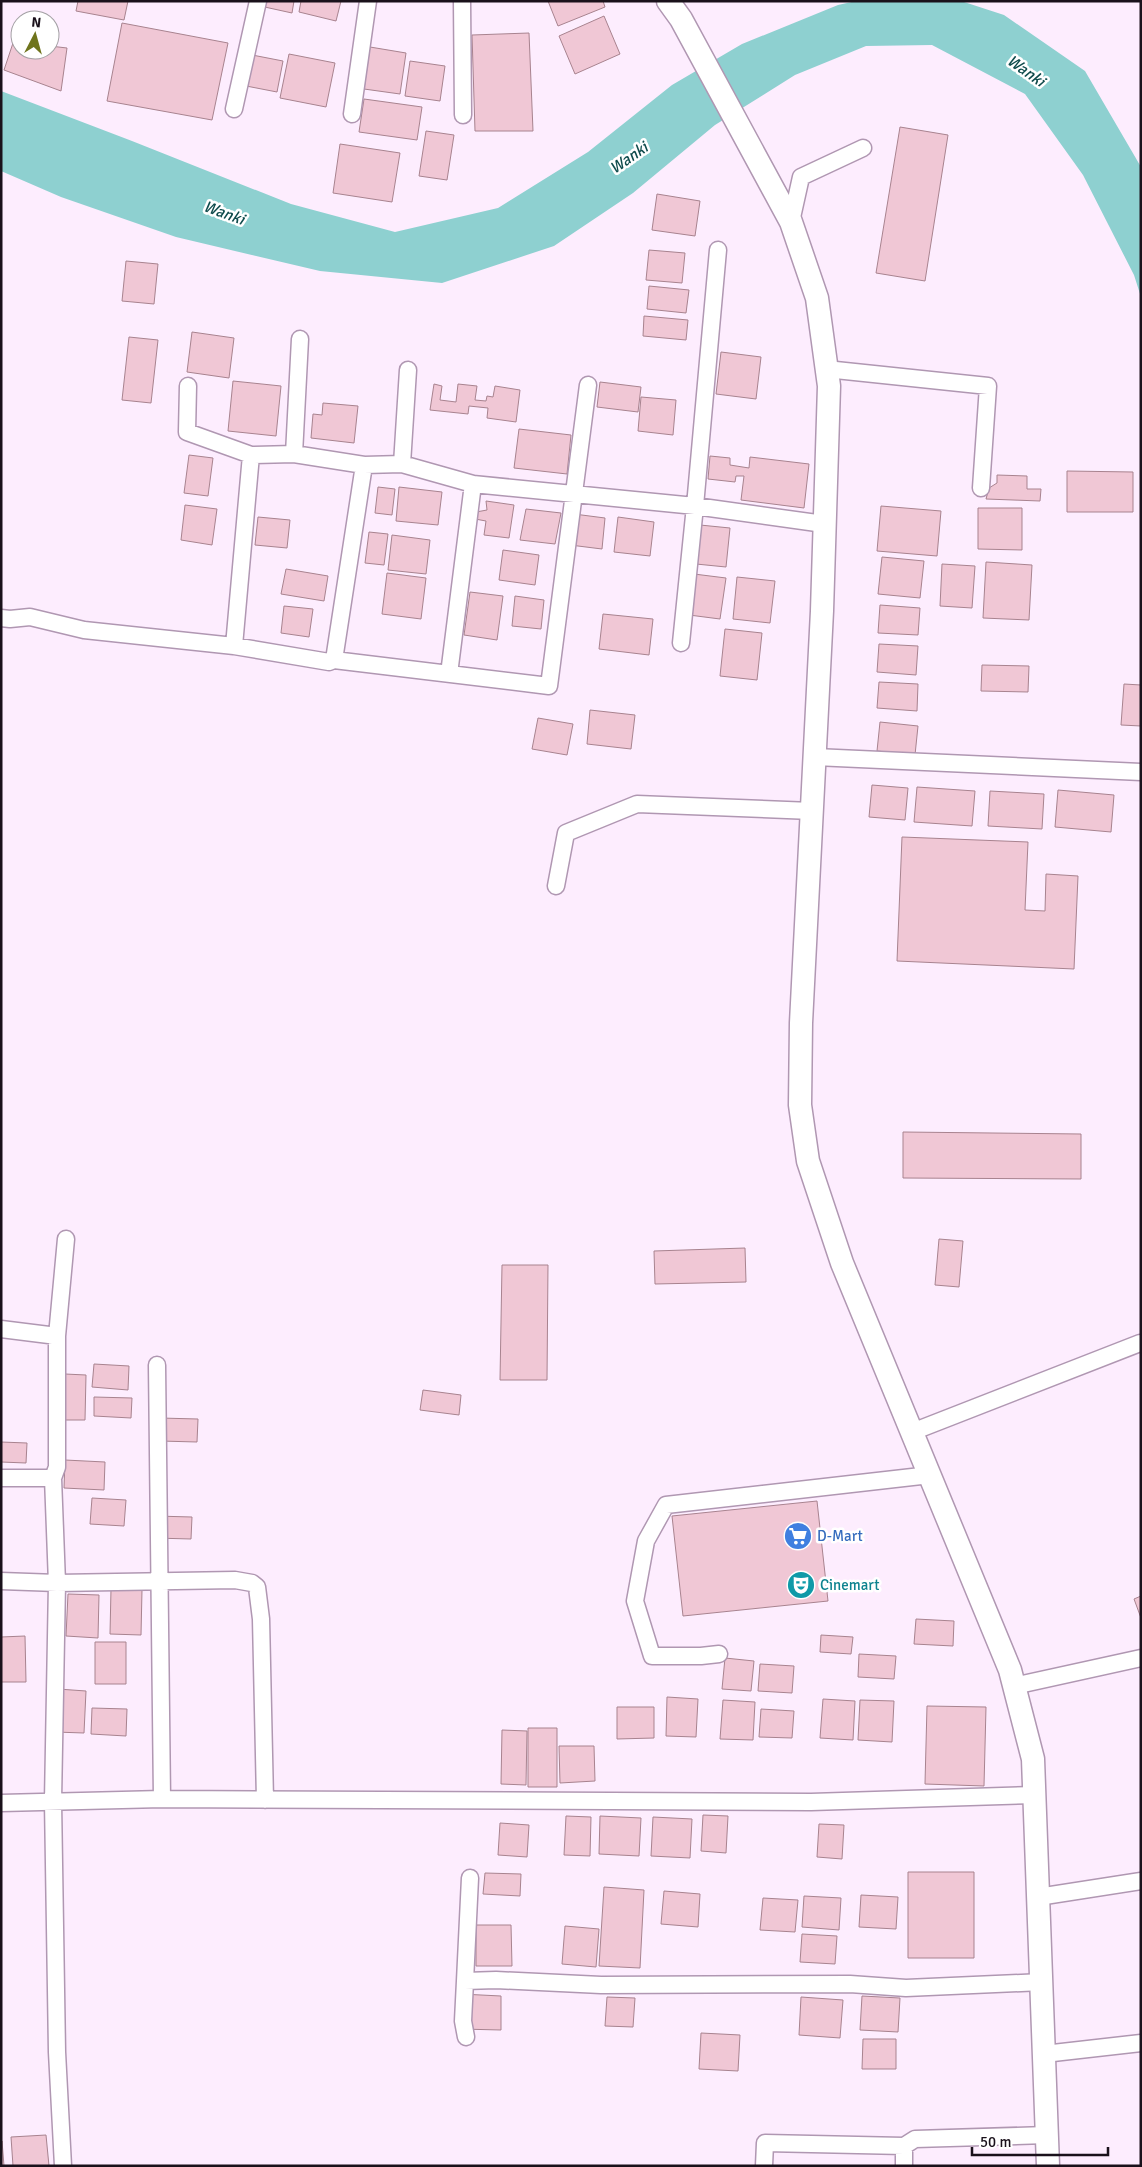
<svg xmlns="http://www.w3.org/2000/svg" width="1142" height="2167" viewBox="0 0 1142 2167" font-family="Signika,sans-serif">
<rect width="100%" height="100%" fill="#fdedfe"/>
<path fill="#8ed0d0" d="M856,1H961L1004,15L1085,71L1141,167V297L1134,275L1083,175L1025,94L932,45L866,46L795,75L715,125L633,193L554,246L442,283L320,271L176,237L61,197L1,171V91L132,141L291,204L395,232L498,208L588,152L672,85L742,44L838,5Z"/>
<path fill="#f0c7d5" stroke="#a8838f" d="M78,1H128L124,20L76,11Z
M252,1H294L292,13L251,4Z
M301,1H341L336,21L299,12Z
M548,1H603L605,7L558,26Z
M604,16L620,54L575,74L559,36Z
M122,23L228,43L212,120L107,101Z
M529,33L533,131H475L472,35Z
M14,40L20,41V50H50V46L67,48L61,91L4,70Z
M370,47L406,53L400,94L364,89Z
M247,54L283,61L277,92L241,85Z
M289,54L335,63L326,107L280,98Z
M410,61L445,66L440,101L405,96Z
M364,99L422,107L417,140L359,132Z
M900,127L948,135L925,281L876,273Z
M426,131L454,135L447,180L419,176Z
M340,144L400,153L392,202L333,193Z
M657,194L700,201L695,236L652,230Z
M649,250L685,253L682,283L646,280Z
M126,261L158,264L154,304L122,301Z
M649,286L689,290L686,313L647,309Z
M644,316L688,320L686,340L643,336Z
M192,332L234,338L229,378L187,372Z
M129,337L158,340L151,403L122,400Z
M721,352L761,357L756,399L716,394Z
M233,381L281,386L276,436L228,431Z
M600,382L641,387L638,412L597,407Z
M434,384L442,386L440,400L456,402L458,384L477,386L475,400L486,401L487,396L493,397L495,386L520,390L516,422L487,418L488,408L469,406L468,414L430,410Z
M641,397L676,400L673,435L638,431Z
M323,403L358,406L354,443L311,438L313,414L322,415Z
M519,429L571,435L567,474L514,468Z
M189,455L213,458L208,496L184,493Z
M710,456L730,458V465L749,468L750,457L809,464L804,508L741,500L744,476H736L735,482L708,479Z
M1067,471L1133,472V512H1067Z
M997,475L1027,476V489H1041L1040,501L986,499L989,488L997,483Z
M378,487L395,489L392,515L375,513Z
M399,487L442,492L438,525L396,521Z
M486,501L514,505L509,538L484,535L486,521L475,519L476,512L487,510Z
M185,505L217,509L212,545L181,540Z
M881,506L941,511L937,556L877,551Z
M978,508H1022V550L978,549Z
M526,509L561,513L555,544L520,540Z
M574,514L605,518L602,549L570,545Z
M258,517L290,520L287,548L255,545Z
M618,517L654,522L650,556L614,552Z
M700,525L730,528L726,567L696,564Z
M369,532L388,534L384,565L365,563Z
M392,535L430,540L426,574L388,570Z
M503,550L539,555L535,585L499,580Z
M882,557L924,561L920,598L878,594Z
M986,562L1032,565L1029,620L983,618Z
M942,564L975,566L972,608L940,606Z
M286,569L328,576L324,601L281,594Z
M387,573L426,578L421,619L382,614Z
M694,574L726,578L720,619L689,615Z
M737,577L775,581L770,623L733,619Z
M470,592L503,596L497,640L464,635Z
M515,596L544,600L541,629L512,626Z
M880,605L920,608L918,635L878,633Z
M284,606L313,609L309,637L281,633Z
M603,614L653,619L649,655L599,649Z
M725,629L762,633L757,680L720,676Z
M879,644L918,646L916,675L877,672Z
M982,665L1029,666L1028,692L981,691Z
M879,682L918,684L917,711L877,708Z
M1124,684L1141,685V726L1121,725Z
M590,710L635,715L631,749L587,744Z
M538,718L573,724L567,755L532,749Z
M880,722L918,726L915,755L877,751Z
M872,785L908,788L905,820L869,817Z
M917,787L975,791L972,826L914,822Z
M1058,790L1114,795L1111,832L1055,827Z
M990,791L1044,794L1042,829L988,826Z
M902,837L1028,842L1025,910L1045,911L1046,874L1078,876L1074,969L897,961Z
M903,1132L1081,1134V1179L903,1178Z
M939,1239L963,1241L959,1287L935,1285Z
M745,1248L746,1282L655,1284L654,1251Z
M502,1265H548L547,1380H500Z
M94,1364L129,1366L128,1390L92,1387Z
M65,1374L86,1375L85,1420H64Z
M423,1390L461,1395L459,1415L420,1410Z
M94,1397L132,1398L131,1418L94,1416Z
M160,1418L198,1419L197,1442L160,1441Z
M1,1442L27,1443L26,1463L1,1462Z
M65,1460L105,1462L104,1490L64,1488Z
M92,1498L126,1500L124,1526L90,1524Z
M817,1501L828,1601L683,1616L672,1516Z
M155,1516L192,1517L191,1539L154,1538Z
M111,1589L142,1590L141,1635L110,1634Z
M68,1594L99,1595L98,1638L66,1636Z
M1141,1596V1618L1134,1599Z
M916,1619L954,1621L953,1646L914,1644Z
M821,1635L853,1637L851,1654L820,1652Z
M25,1636L26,1682H1V1637Z
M95,1642H126V1684H95Z
M859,1654L896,1656L894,1679L858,1677Z
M725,1658L754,1661L751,1691L722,1689Z
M760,1664L794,1666L792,1693L758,1691Z
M58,1689L86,1691L84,1733L55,1732Z
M667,1697L698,1699L696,1737L666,1736Z
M823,1699L855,1701L853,1740L820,1738Z
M723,1700L755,1702L753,1740L720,1739Z
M860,1700L894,1701L892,1742L858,1740Z
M927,1706L986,1707L984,1786L925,1784Z
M617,1707H654V1738L617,1739Z
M92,1708L127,1709L126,1736L91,1734Z
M761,1709L794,1711L792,1738L759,1737Z
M528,1728H557V1787H528Z
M502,1730L527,1731L526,1785L501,1784Z
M559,1746H594L595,1781L560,1783Z
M703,1815L728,1816L726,1853L701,1851Z
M566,1816L591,1817L590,1856L564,1855Z
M600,1816L641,1818L639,1856L599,1854Z
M653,1817L692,1819L690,1858L651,1856Z
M500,1823L529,1825L527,1857L498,1855Z
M819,1824L844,1825L842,1859L817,1857Z
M908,1872H974V1958H908Z
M485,1873L521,1874L520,1896L483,1894Z
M604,1887L644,1890L640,1968L599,1966Z
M664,1891L700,1894L698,1927L661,1924Z
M861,1895L898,1897L896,1929L859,1927Z
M804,1896L841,1898L839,1930L802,1927Z
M763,1898L798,1900L795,1932L760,1930Z
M476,1925H511L512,1966H476Z
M565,1926L599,1929L596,1967L562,1964Z
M802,1934L837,1936L835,1964L800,1962Z
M461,1994L501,1996V2030L460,2029Z
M862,1996L900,1998L898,2032L860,2030Z
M607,1997L635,1998L633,2027L605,2026Z
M801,1997L843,2000L840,2038L799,2035Z
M701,2033L740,2035L738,2071L699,2069Z
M863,2039H896V2069H862Z
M46,2135L49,2166H13L11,2137Z
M2,2141L4,2166H1Z"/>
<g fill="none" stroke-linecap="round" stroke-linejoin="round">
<defs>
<path id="street" d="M462,1L463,115
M234,109L258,1
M352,114L368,1
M791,222L801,177L863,148
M826,369L988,386L981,488
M188,386L187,432L251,455L294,454L364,465L402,464L473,484L695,506L824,524
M294,454L300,339
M402,464L408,370
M1,618L10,619L30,617L84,630L234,646L329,662L334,660L549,686L588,385
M681,643L695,506L718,250
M234,646L251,455
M334,660L364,465
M449,674L473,484
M815,757L1141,772
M556,886L566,833L637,804L812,811
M1,1329L57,1336
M157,1365L162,1799
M912,1432L1140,1343
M1,1478H53
M1,1581L57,1583L235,1580L252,1583L257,1587L261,1619L265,1800
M719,1654L701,1656H652L635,1601L646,1541L666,1505L930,1475
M1014,1686L1141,1658
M1,1803L162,1799L811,1802L1035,1795
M470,1878L465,1981L496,1980L601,1985L850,1984L906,1988L1042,1982
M1038,1897L1141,1881
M465,1981L463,2021L466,2037
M1044,2054L1141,2043
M63,2166L57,2052L53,1801L57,1583L53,1478L57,1467V1336L66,1239
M764,2166L765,2143L904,2146L915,2139L1047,2135
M904,2166V2146"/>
<path id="secondary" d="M668,1L681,19L791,222L817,298L829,386L822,611L801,1023L800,1105L808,1161L842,1263L1010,1670L1033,1759L1048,2166"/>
</defs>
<use href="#street" stroke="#b097b2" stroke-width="19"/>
<use href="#secondary" stroke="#b097b2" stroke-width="25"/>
<use href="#street" stroke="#fff" stroke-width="16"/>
<use href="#secondary" stroke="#fff" stroke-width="22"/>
</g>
<defs>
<symbol id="supermarket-disc" viewBox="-11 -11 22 22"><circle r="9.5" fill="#3f7fe0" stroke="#fff"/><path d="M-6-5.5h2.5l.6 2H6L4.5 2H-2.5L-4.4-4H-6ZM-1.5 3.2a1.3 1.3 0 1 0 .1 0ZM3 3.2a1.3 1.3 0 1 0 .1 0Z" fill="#fff"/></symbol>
<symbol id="theatre-disc" viewBox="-11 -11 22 22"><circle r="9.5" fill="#0f9aa8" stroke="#fff"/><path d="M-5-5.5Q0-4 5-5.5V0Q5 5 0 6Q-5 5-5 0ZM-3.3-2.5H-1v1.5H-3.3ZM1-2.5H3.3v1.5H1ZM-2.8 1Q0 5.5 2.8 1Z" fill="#fff"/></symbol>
</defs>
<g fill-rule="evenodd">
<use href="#supermarket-disc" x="782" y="1520" width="32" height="32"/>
<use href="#theatre-disc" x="785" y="1569" width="32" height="32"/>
</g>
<g text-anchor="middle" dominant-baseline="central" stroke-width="5" stroke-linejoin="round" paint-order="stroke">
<g font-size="15" fill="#366cbe" stroke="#fff" text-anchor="start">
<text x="817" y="1536">D-Mart</text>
</g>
<g font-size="15" fill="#0d838f" stroke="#fff" text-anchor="start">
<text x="820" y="1585">Cinemart</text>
</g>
<g font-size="16" font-style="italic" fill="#0f4b4c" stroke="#fff">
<text transform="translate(1026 71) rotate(35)">Wanki</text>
<text transform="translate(629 158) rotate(-35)">Wanki</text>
<text transform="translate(224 213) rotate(20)">Wanki</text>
</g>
</g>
<rect width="1142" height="2167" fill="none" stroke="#1a111b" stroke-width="5"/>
<g transform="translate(35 35) rotate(6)"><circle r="24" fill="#ffffff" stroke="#a3a0a4"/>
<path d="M0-4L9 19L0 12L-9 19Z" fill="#6f741c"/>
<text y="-8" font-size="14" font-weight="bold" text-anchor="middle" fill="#1a111b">N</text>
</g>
<path d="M972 2147v8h136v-8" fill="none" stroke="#1a111b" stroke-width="2.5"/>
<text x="980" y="2147" font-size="15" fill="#1a111b" stroke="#ffffff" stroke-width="4" paint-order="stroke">50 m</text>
</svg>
